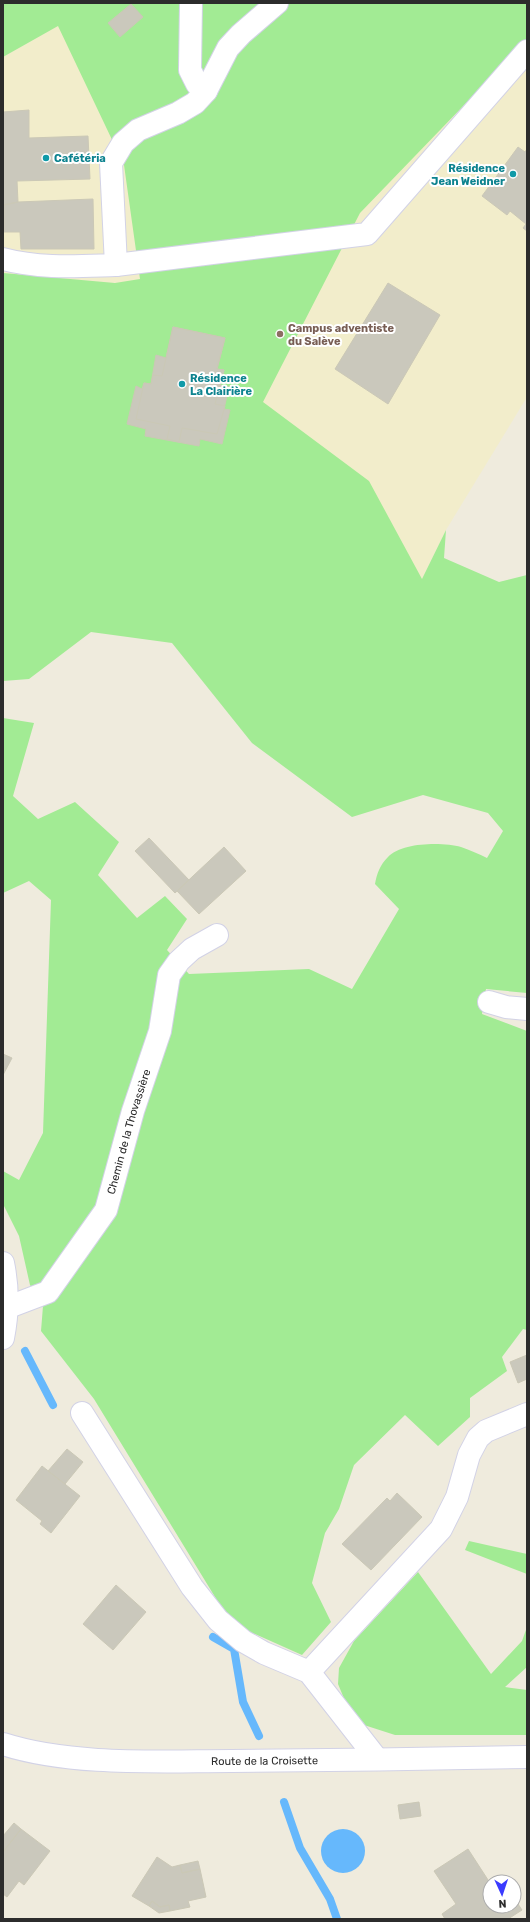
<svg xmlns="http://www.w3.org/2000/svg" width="530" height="1922" viewBox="0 0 530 1922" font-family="Rubik,sans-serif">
<rect width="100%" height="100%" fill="#efebdd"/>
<path fill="#f2edcb" d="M527,3V397L446,530L382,661L9,275L3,273V57L57,26Z"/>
<path fill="#a2eb94" d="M3,3H527V40L360,213L263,402L369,481L422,579L446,530L444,558L499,582L527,575V993L486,989L482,1014L527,1031V1330L523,1329L502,1357L507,1371L470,1398V1417L438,1446L405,1415L354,1465L339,1509L325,1533L312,1583L331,1622L302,1655L255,1634L244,1632L223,1610L94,1399L41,1331L43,1306L30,1285L19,1236L3,1204V1171L19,1180L43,1133L51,900L29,881L3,893V718L34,723L13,796L38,819L75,802L119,842L98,875L137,918L165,896L187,919L167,950L189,974L309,969L352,989L399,909L375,884C377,873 380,865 388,857C402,842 443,842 461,847C470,850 479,854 487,858L503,831L488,813L423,795L352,817L252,743L172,643L91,632L29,679L3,681V273L115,283L140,279L124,165L58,26L3,57Z
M469,1541L527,1554V1574L465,1550Z
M418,1572L491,1674L522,1641L527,1627V1667L505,1687L527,1690V1735H395L364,1725L351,1715L338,1684L339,1668L354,1641Z"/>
<path fill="#66b8fc" d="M321 1851a22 22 0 1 1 44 0a22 22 0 1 1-44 0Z"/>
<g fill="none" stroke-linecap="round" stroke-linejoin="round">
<path stroke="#66b8fc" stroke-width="8" d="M25,1351L53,1405
M213,1637L234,1649L243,1702L259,1736
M284,1802L300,1848L330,1899L337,1919"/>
</g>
<path fill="#cac8bc" stroke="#cbc8b6" d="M131,4L143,17L120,37L108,23Z
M29,110V138L88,136L90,179L17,181L18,202L3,205V112Z
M518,147L525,152L527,149V231L523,228L526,224L510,211L507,215L482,196Z
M93,199L94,249H21L20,232H4V205L18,202Z
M388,283L440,315L388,404L335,369Z
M173,327L225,338L217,369L224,370L215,404L225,406L217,434L182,428L179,442L167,439L170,426L136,419L144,383L151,384L153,375L162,376Z
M173,327L225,338L217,369L224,370L220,385L229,387L224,409L230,410L222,444L200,439L199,446L145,436L146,429L127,424L136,386L142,389L144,383L151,384L156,355L166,358Z
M149,838L189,880L175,893L135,851Z
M224,847L246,871L199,914L177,891Z
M3,1054L12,1058L3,1075Z
M527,1355V1379L518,1383L510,1362Z
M67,1449L83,1462L65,1484L48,1471Z
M42,1466L80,1496L51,1533L40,1524L42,1521L16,1500Z
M397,1493L422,1517L371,1570L342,1544L387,1498L390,1501Z
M116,1585L146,1612L113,1650L83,1624Z
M419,1802L421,1816L400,1819L398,1805Z
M14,1823L21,1829L3,1852V1836Z
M21,1829L50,1851L24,1885L19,1881L7,1897L3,1894V1852Z
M468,1849L490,1883V1906H514V1898L522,1910L508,1919H445L442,1914L456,1904L434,1871Z
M157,1857L172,1867L180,1865L182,1873L200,1869L206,1897L188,1901L190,1907L170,1911L169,1905L160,1907L152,1901L149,1906L132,1896Z
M198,1861L200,1869L182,1873L180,1865Z
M152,1901L160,1907L169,1905L170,1911L159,1913L149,1906Z"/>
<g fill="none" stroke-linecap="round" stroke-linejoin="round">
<defs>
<g id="minor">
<path d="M191,3L190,70L197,84L206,91"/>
<path d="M3,259C40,269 79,266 116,265L111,163L123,143L138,130L178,113L195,103L206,91L228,48L241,34L277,3"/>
<path d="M116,265L367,234L527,51"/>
<path d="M489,1002L506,1007L527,1009"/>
<path d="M3,1263C8,1287 8,1313 3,1338"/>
<path id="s1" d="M6,1308L48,1292L106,1210L133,1111L160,1031L169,975L179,961L192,949L217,935"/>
<path d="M82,1413L192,1587L218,1620L243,1641L264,1653L309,1672L377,1759"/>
<path d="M309,1672L441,1529L457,1497L469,1455L478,1438L486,1431L527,1414"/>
<path id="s2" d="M3,1744C71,1766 159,1761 231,1761C330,1760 428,1759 527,1757"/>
</g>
</defs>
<use href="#minor" stroke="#d2d2e6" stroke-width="24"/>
<use href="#minor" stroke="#fff" stroke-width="22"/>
</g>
<g fill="#0f9aa8" stroke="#fff" stroke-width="1.5">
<circle cx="46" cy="158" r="4"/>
<circle cx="513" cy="174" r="4"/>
<circle cx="182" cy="384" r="4"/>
</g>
<circle fill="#8d6e63" stroke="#fff" stroke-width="1.5" cx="280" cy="334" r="4"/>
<g text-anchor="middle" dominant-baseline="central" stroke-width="4" stroke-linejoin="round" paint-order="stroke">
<g font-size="11" font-weight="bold" fill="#0d838f" stroke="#fff" text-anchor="start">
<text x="54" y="158">Cafétéria</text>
<text x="505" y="168" text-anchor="end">Résidence<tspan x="505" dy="13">Jean Weidner</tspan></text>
<text x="190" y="378">Résidence<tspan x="190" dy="13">La Clairière</tspan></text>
</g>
<g font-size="11" font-weight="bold" fill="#785e54" stroke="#fff" text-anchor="start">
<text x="288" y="328">Campus adventiste<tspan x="288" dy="13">du Salève</tspan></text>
</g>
<g font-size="11" fill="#2c2c2c" stroke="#fff">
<text stroke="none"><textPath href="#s1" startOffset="227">Chemin de la Thovassière</textPath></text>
<text stroke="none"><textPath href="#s2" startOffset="263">Route de la Croisette</textPath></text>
</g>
</g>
<rect width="530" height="1922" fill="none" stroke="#2c2c2c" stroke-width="8"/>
<g transform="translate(502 1894) rotate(177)"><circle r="19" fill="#ffffff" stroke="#ababab"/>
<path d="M0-3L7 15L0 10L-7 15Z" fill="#3b3bff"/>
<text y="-6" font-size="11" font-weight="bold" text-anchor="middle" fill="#2c2c2c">N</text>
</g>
</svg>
